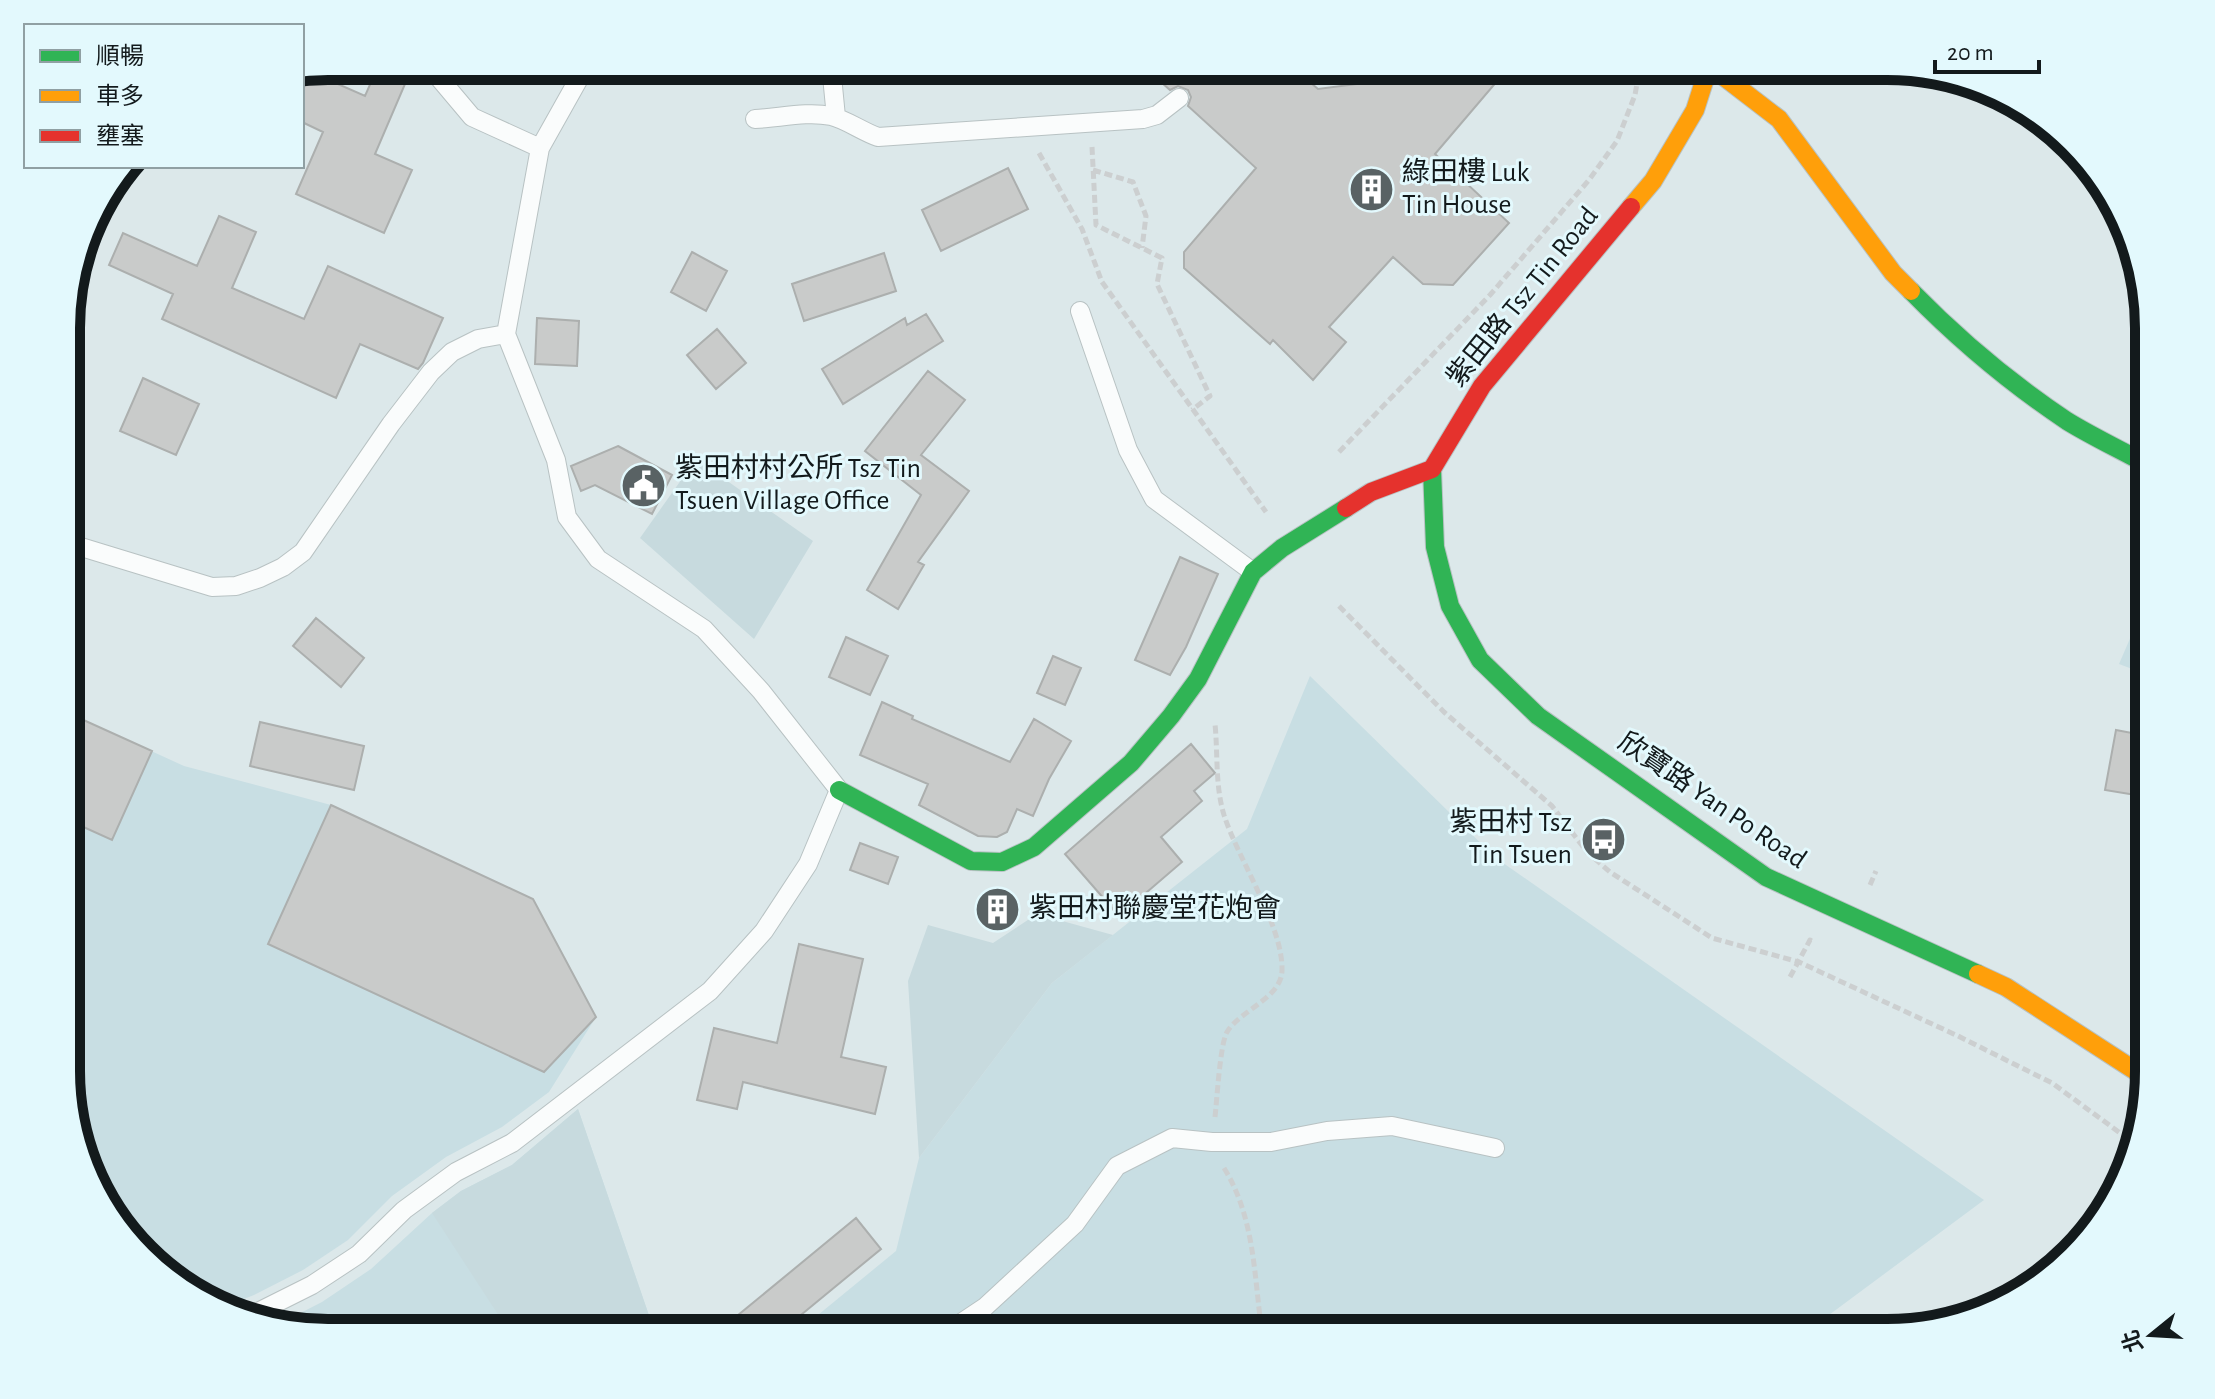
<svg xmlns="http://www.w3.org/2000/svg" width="2215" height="1399" viewBox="0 0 2215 1399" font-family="'Alegreya Sans','Noto Sans TC',sans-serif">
<rect width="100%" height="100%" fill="#dce8ea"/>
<path fill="#c8dee3" d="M2148,544V675L2119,664L2135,627L2142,558Z
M1310,676L1496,858L1984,1200L1806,1332L796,1333L896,1251L919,1158L1052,983L1247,829Z
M68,713L184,766L331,805L533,899L596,1017L549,1092L502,1127L446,1157L392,1196L348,1240L303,1270L254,1295L221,1308L183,1289L101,1202L68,1105Z
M578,1109L655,1333H327L277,1325L322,1302L371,1269L432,1213L461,1191L512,1165Z"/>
<path fill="#c7dade" d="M696,459L813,541L754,639L640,538Z
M1037,914L1113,935L1052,983L919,1158L908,981L928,925L993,943Z
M578,1109L655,1333H510L432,1213L461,1191L512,1165Z"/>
<path fill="#c9cbca" stroke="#acafae" stroke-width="2" d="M1143,66H1291L1318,89L1411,77L1397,66H1510L1435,154L1509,223L1453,285L1423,284L1393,257L1329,327L1346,342L1313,380L1273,340L1270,344L1184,268V252L1256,168L1188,106L1191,97L1188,90L1178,86L1170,90Z
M306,70L365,96L376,71L405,84L375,154L412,170L384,233L296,194L323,132L302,122V71Z
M1008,168L1028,209L941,251L922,210Z
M219,216L256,232L232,288L304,319L328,266L443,318L423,363L418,369L360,344L336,398L162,319L173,294L109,265L123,233L197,266Z
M692,252L727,271L706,311L671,292Z
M884,253L896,291L804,321L792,284Z
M926,314L943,341L843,404L822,369L905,318L907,325Z
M537,318L579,321L577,366L535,364Z
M717,329L746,363L716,389L687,355Z
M928,371L965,400L921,455L969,491L918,562L924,565L898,609L867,590L921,495L865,451Z
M143,378L199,404L176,455L120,431Z
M618,446L672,475L652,514L595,485L581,491L571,466Z
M1180,557L1218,574L1186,647L1170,675L1135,660Z
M316,618L364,658L341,687L293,646Z
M846,637L888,656L870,695L829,677Z
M1053,656L1081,668L1065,705L1037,693Z
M882,702L913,716L912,719L1010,762L1034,719L1071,741L1049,779L1033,816L1017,809L1007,832L997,837L978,836L919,805L928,784L860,755Z
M68,713L152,751L112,840L68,820Z
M260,722L364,746L354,790L250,766Z
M2116,730L2148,736V797L2105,790Z
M1191,744L1215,773L1194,791L1202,801L1161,837L1182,862L1119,916L1065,854Z
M331,805L533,899L596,1017L544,1072L268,944Z
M860,843L898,857L888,884L850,870Z
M799,944L863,959L841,1057L886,1067L875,1114L743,1082L737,1109L697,1100L714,1028L777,1043Z
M856,1218L881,1249L779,1333H751L737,1316Z"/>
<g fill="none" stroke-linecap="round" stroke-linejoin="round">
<defs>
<path id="lane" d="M429,66L472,117L540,148
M831,66L836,117
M755,119C779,118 807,111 831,116C845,119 863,132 878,137L1143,119L1157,115L1179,98
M1080,311L1128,450L1154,499L1253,572
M68,543L212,587L236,586L260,578L283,567L303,552L391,424L431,372L452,352L478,339L506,334
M244,1319L312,1285L359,1254L404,1210L456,1172L512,1143L710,991L764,931L808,864L839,790L761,691L704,629L598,559L567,517L556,460L506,334L540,148L586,66
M946,1333L985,1307L1075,1224L1117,1166L1172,1138L1212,1142H1271L1327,1131L1392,1126L1495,1148"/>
<path id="fast" d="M1911,291C1959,340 2010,383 2067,421C2093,437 2121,450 2148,465
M1432,469L1435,547L1450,606L1480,660L1538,716L1766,877L1978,974
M839,790L971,861L1002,862L1034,847L1131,763L1171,716L1198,679L1253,572L1282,548L1346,508"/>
<path id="slow" d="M1710,66L1779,119L1893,273L1911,291
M1631,207L1653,181L1695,110L1709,66
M1978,974L2006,987L2148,1079"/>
<path id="jam" d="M1346,508L1371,492L1432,469L1482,386L1631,207"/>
</defs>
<use href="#lane" stroke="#b8c2c3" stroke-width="20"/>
<use href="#fast" stroke="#b8c2c3" stroke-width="20"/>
<use href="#slow" stroke="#b8c2c3" stroke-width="20"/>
<use href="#jam" stroke="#b8c2c3" stroke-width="20"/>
<path stroke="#cccfd0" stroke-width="5" stroke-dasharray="8 4" stroke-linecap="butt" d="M1092,147L1096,225L1162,258L1157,284L1210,396L1192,410
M1039,153L1082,229L1102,282L1266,512
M1093,170L1133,182L1146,216L1142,248
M1339,452L1490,295L1589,180L1617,141L1635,95L1640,66
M1339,606L1444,712L1552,806L1587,852L1610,872L1712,938L1799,962L1958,1036L2052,1083L2131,1141
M1870,885L1876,871
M1790,977L1810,940L1812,941
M1215,1117C1217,1100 1220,1044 1227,1032C1240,1010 1282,998 1282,970C1283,926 1238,859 1224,815C1215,785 1218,755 1215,724
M1224,1168C1255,1218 1254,1276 1262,1333"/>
<use href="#lane" stroke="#fafcfc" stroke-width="18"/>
<use href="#fast" stroke="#30b455" stroke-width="18"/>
<use href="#slow" stroke="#ff9f0a" stroke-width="18"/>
<use href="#jam" stroke="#e5322d" stroke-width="18"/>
</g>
<defs>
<symbol id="building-disc" viewBox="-11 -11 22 22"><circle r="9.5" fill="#596264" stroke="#e3f9fd"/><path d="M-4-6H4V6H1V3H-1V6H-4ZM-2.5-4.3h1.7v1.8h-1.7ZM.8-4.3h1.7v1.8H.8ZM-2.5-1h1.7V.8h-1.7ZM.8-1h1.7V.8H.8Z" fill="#fff"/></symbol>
<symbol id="civic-disc" viewBox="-11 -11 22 22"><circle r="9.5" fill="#596264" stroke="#e3f9fd"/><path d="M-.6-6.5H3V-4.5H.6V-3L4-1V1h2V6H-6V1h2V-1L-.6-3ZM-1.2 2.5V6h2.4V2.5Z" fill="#fff"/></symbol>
<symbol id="bus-disc" viewBox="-11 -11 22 22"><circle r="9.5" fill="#596264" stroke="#e3f9fd"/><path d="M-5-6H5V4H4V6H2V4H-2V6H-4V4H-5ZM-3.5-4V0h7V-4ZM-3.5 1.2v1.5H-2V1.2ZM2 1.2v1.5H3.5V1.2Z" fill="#fff"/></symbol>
</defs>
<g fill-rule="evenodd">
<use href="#building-disc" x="1346" y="164" width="51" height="51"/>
<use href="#civic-disc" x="618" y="460" width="51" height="51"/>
<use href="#bus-disc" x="1578" y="814" width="51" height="51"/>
<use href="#building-disc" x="972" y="884" width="51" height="51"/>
</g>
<g text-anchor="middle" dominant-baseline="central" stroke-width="6" stroke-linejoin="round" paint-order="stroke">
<g font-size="28" fill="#131a1c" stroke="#e3f9fd" text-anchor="start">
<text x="1402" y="173">綠田樓 Luk<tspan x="1402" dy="32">Tin House</tspan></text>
<text x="675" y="469">紫田村村公所 Tsz Tin<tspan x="675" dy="32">Tsuen Village Office</tspan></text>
<text x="1572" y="823" text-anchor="end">紫田村 Tsz<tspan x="1572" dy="32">Tin Tsuen</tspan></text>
<text x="1029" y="909">紫田村聯慶堂花炮會</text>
</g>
<g font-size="28" fill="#131a1c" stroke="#e3f9fd">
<text transform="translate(1523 297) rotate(-51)">紫田路 Tsz Tin Road</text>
<text transform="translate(1712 801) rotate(34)">欣寶路 Yan Po Road</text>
</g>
</g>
<path d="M0 0H2215V1399H0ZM328 80H1887A248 248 0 0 1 2135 328V1071A248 248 0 0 1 1887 1319H328A248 248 0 0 1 80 1071V328A248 248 0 0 1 328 80Z" fill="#e3f9fd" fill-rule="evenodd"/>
<path fill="none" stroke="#131a1c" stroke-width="10" d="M328 80H1887A248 248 0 0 1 2135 328V1071A248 248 0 0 1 1887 1319H328A248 248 0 0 1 80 1071V328A248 248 0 0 1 328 80Z"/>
<rect x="24" y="24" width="280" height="144" fill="#e3f9fd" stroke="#90a0a3" stroke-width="2"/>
<rect x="40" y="50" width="40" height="12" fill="#30b455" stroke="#90a0a3" stroke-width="2"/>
<text x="96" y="64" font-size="24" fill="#131a1c">順暢</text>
<rect x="40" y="90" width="40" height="12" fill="#ff9f0a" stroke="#90a0a3" stroke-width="2"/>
<text x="96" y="104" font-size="24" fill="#131a1c">車多</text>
<rect x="40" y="130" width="40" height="12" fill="#e5322d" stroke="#90a0a3" stroke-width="2"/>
<text x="96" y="144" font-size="24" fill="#131a1c">壅塞</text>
<g transform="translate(2151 1335) rotate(252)" stroke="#e3f9fd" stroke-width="6" paint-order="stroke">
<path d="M0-6L14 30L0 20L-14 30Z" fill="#131a1c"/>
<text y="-12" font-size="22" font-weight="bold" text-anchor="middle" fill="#131a1c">北</text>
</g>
<path d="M1935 60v12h104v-12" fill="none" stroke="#131a1c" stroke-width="4"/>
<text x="1947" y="60" font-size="24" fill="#131a1c" stroke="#e3f9fd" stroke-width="6" paint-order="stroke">20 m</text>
</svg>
